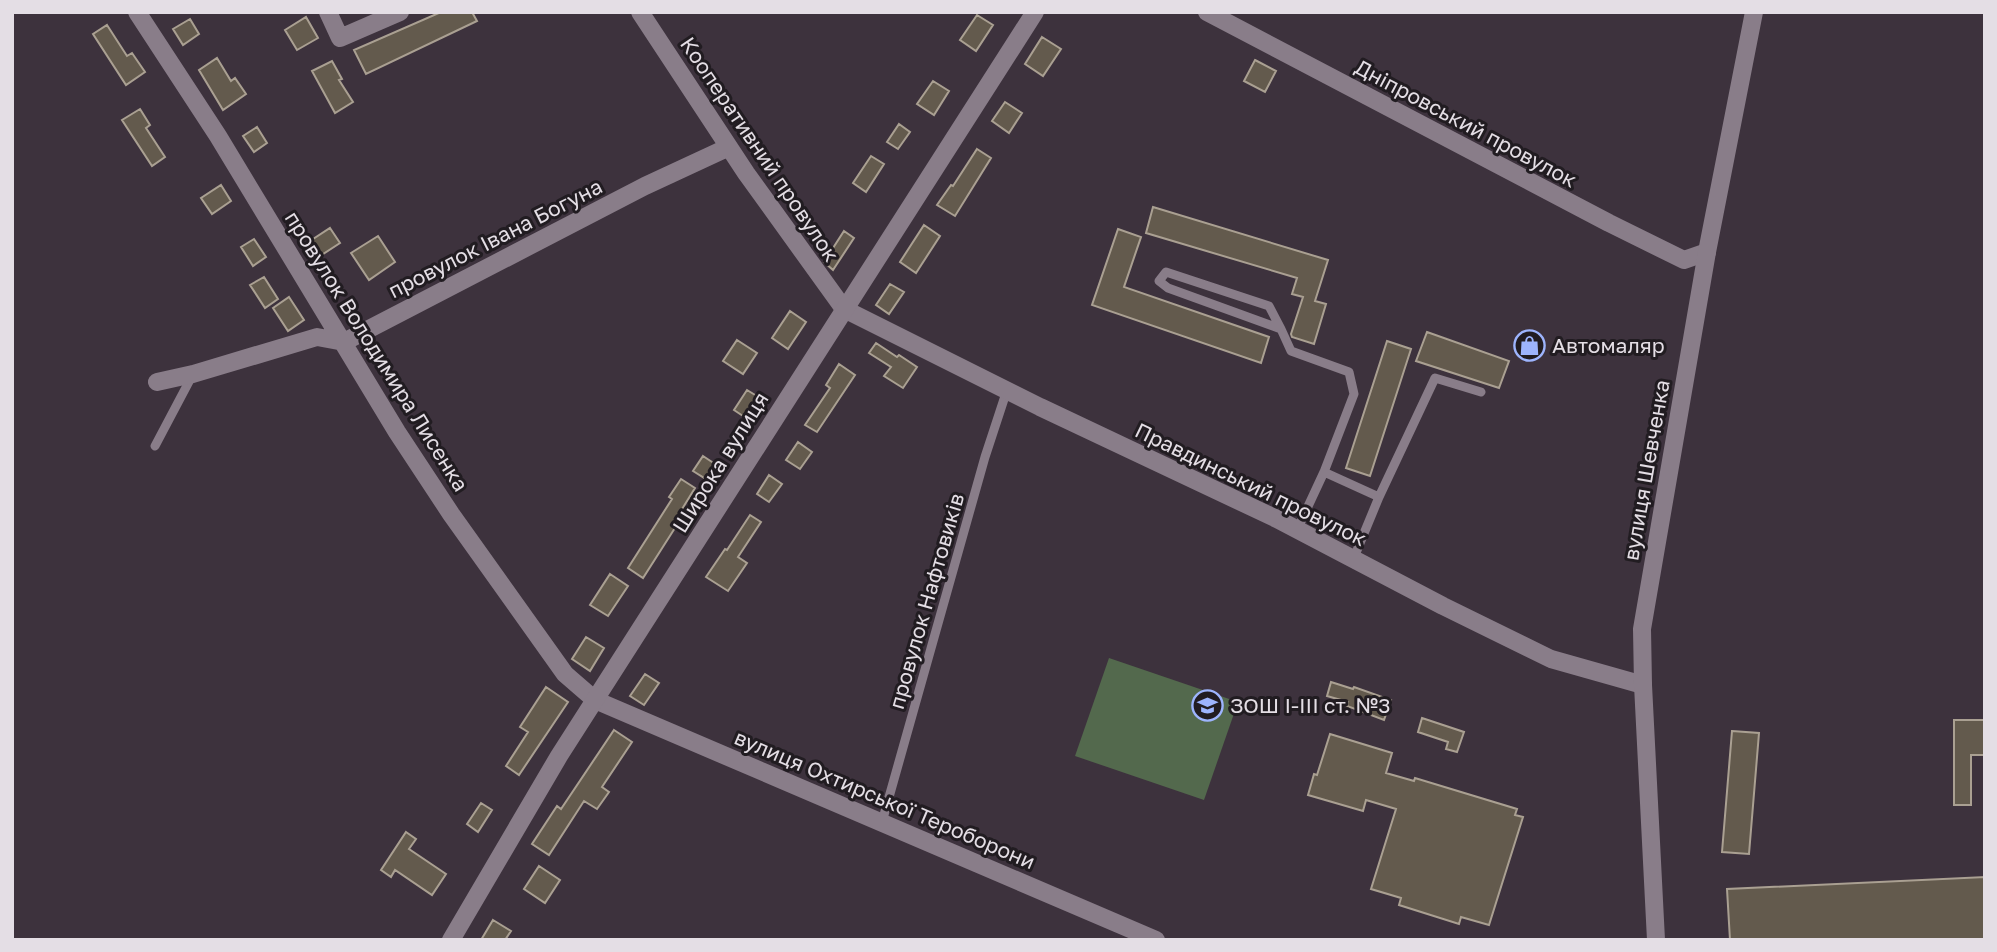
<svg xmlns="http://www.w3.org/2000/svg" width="1997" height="952" viewBox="0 0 1997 952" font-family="'Golos Text',sans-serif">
<rect width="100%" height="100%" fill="#3d323d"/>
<path fill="#53694d" d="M1109,658L1238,702L1204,800L1075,756Z"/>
<path fill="#635a4d" stroke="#aaa092" stroke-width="2" d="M441,12H472L477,21L366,74L354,50Z
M977,15L993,25L976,51L960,40Z
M306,17L318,38L297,50L285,30Z
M190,19L199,34L183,45L173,29Z
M107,25L127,56L132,53L145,72L126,85L93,34Z
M1042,37L1061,49L1043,76L1025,64Z
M217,58L231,81L235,78L246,94L223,110L199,70Z
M1255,60L1276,71L1265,92L1244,81Z
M332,61L342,79L339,80L353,102L335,113L312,71Z
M933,81L949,91L934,115L917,104Z
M1005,102L1022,113L1009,133L992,121Z
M140,109L150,125L146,128L165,157L152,166L122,120Z
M899,124L910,132L898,149L887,142Z
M257,127L267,143L254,152L243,136Z
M977,149L991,158L955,216L937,205L951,185L953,186Z
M871,156L884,164L866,192L853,183Z
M221,185L231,201L212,214L201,198Z
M1153,207L1328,260L1315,301L1326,304L1314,344L1292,337L1291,334L1303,297L1292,294L1297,278L1146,233Z
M924,225L940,236L916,273L900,262Z
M330,228L340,243L317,258L307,243Z
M1118,229L1141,237L1124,287L1269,337L1261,363L1092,305Z
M844,231L854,238L833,270L824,262Z
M378,236L395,262L369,280L351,253Z
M254,239L266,257L253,266L241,247Z
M264,277L278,299L265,308L250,285Z
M890,284L904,292L889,314L876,305Z
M289,297L304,320L288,331L273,308Z
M790,311L806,322L788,349L772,338Z
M1427,332L1509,361L1499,388L1416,361Z
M737,340L757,353L743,374L723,361Z
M1387,341L1411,349L1370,476L1346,468Z
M876,343L897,357L899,355L917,367L903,388L884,376L891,367L869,353Z
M839,364L855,375L817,432L805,425L830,388L826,385Z
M747,390L760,398L746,418L734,410Z
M798,442L812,452L800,469L786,460Z
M703,456L715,464L706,479L693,471Z
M769,475L782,484L769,502L757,494Z
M681,479L695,488L679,514L682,517L643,578L628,568L672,499L669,497Z
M750,515L761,522L738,557L747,563L728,591L706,577L725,549L727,550Z
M610,574L628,586L608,616L590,605Z
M586,637L604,648L590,671L572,659Z
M645,674L659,683L644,705L630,696Z
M1331,682L1353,689L1354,687L1391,700L1384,720L1347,706L1348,702L1327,696Z
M546,687L568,702L519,775L506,766L528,732L520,727Z
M1422,718L1464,732L1457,752L1446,749L1448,742L1418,732Z
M1954,720H1985V755H1971V805H1954Z
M614,730L632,742L602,787L609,792L597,809L584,801L549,855L532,844L557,806L561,809Z
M1732,731L1759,733L1749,854L1722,852Z
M1330,734L1392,753L1386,773L1414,781L1415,778L1517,809L1515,815L1523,817L1489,925L1461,917L1459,924L1399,905L1401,898L1371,889L1396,809L1366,800L1363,811L1308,795L1314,774L1317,775Z
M481,803L492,810L478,832L467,824Z
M406,832L416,839L409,849L446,874L432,895L395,870L391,877L381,870Z
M539,866L560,880L545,903L524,889Z
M1985,877V940H1730L1727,889Z
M493,920L511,931L505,940H481Z"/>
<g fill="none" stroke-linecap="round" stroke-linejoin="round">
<path stroke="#897d89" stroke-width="9" d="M1281,329L1269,306L1166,272L1159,281L1168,288L1281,329L1291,351L1349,372L1354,394L1324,472L1379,497
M155,446L192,376
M1297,530L1324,472
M1353,560L1379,497L1435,378L1481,392
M882,822L985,457L1007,390"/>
<path stroke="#897d89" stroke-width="18" d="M137,12L218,136L397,432L451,514L565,674L595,700L1156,940
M328,12L340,38L400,12
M640,12L746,173L844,309L1040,407L1277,519L1443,606L1551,659L1643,685
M1207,12L1609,223L1684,260L1707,252
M157,382L193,374L317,337L344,342L645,186L729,147"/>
<path stroke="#897d89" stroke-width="18" d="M451,940L559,756L1035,12
M1656,940L1643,685L1642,629L1707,252L1754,12"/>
</g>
<defs>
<symbol id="shop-ring" viewBox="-11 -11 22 22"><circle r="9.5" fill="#211c21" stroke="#9db4fd" stroke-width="1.5"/><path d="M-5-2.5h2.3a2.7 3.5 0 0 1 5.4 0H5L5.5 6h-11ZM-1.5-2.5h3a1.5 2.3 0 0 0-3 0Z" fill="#9db4fd"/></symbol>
<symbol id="school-ring" viewBox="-11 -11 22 22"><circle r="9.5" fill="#211c21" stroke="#9db4fd" stroke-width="1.5"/><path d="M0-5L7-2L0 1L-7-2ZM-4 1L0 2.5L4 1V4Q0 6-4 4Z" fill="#9db4fd"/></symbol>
</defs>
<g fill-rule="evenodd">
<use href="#shop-ring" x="1512" y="328" width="35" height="35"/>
<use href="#school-ring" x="1190" y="688" width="35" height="35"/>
</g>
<g text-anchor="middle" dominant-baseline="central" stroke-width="6" stroke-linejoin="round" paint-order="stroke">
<g font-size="21" fill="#e4dee5" stroke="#211c21">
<text transform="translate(1466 123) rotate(28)">Дніпровський провулок</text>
<text transform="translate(760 149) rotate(56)">Кооперативний провулок</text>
<text transform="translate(495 238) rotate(-27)">провулок Івана Богуна</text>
<text transform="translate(377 351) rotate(58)">провулок Володимира Лисенка</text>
<text transform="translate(720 462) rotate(-58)">Широка вулиця</text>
<text transform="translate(1646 470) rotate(-80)">вулиця Шевченка</text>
<text transform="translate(1251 484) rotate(26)">Правдинський провулок</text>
<text transform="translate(926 601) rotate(-74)">провулок Нафтовиків</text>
<text transform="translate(885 799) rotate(23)">вулиця Охтирської Тероборони</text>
</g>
<g font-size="21" fill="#e4dee5" stroke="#211c21" text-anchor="start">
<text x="1552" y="345">Автомаляр</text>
<text x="1230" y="705">ЗОШ І-ІІІ ст. №3</text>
</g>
</g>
<rect width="1997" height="952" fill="none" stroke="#e4dee5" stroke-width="28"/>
</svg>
